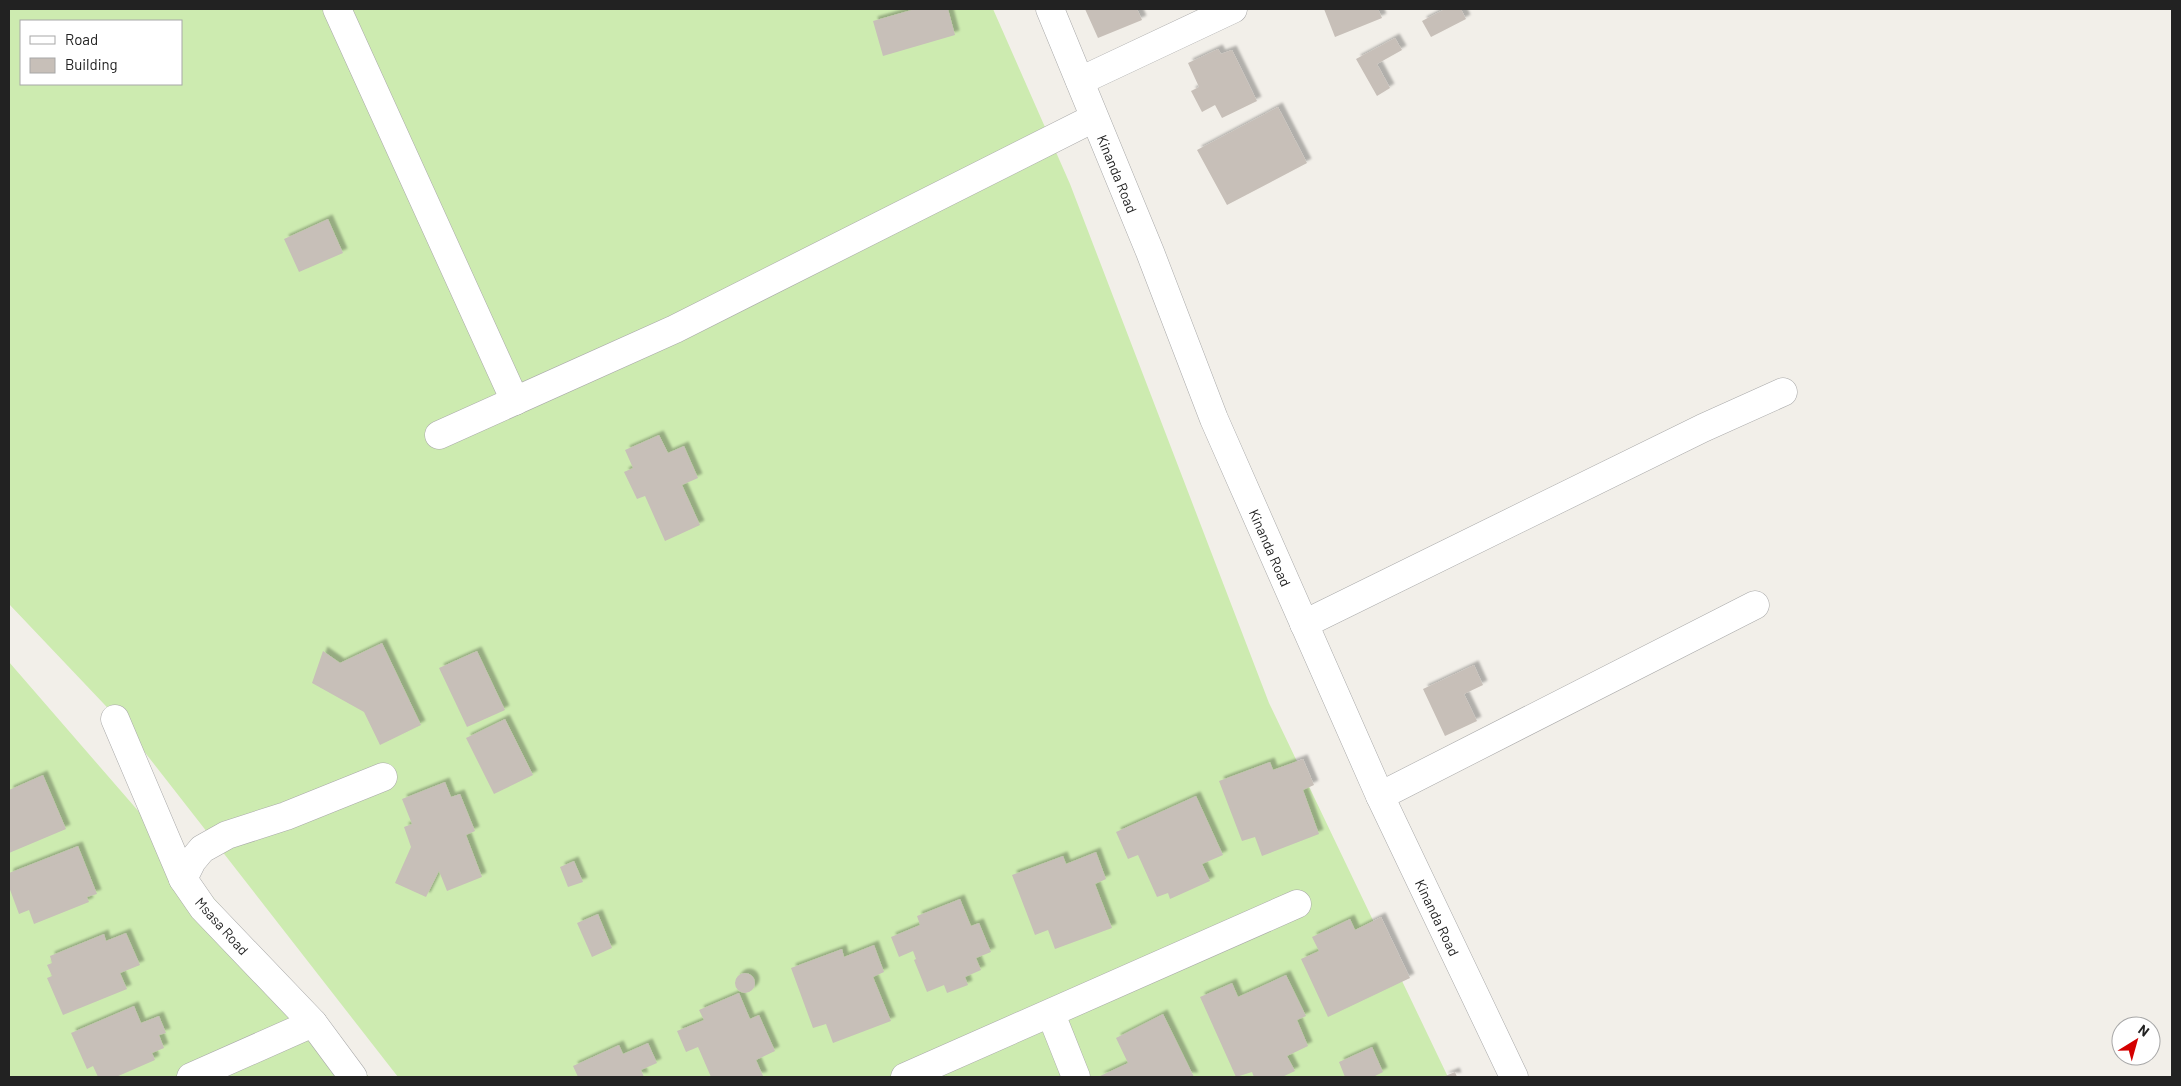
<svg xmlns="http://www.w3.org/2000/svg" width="2181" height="1086" viewBox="0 0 2181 1086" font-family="Barlow,sans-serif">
<defs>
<filter id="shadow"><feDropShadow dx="4.5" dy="-4.5" stdDeviation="1" flood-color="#0004"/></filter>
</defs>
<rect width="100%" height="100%" fill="#f2efe9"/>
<path fill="#cdebb0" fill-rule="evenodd" d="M9,9H993L1070,184L1269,703L1448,1077H398L122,723L9,604ZM21,21H181V84H21Z
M9,662L369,1077H9Z"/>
<path fill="#c7bfb8" filter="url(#shadow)" d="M915,9H948L955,35L883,56L873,21Z
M1085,9H1137L1142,20L1098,38Z
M1324,9H1378L1382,18L1335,37Z
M1445,9H1461L1466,19L1431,37L1422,21Z
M1395,38L1402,50L1377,64L1390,88L1377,96L1356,59Z
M1218,49L1221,54L1232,50L1257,101L1222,118L1215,105L1202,112L1191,91L1199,87L1188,63Z
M1278,107L1307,163L1227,205L1197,150Z
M328,219L343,253L299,272L284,239Z
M659,435L668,453L684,446L698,478L682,485L700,525L665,541L645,496L637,499L624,472L633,468L625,450Z
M382,643L421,725L380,745L364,712L312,683L323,651L340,663Z
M477,651L505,710L467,727L439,668Z
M1474,665L1483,685L1464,694L1477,721L1445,736L1423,689Z
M505,719L533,775L494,794L466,738Z
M1303,759L1314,785L1303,790L1319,834L1262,856L1255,837L1242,841L1219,781L1270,762L1273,770Z
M43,775L66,829L9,853V790Z
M445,782L451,797L460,794L475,831L466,835L482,877L447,891L439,871L426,897L395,883L411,847L404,827L412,824L402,799Z
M1196,796L1223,855L1202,864L1210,881L1170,899L1168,893L1157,897L1138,855L1128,859L1116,832Z
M78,846L97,894L87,897L89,902L34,924L29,910L19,914L9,887V873Z
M1096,852L1106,879L1095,884L1112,928L1055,949L1048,930L1035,935L1012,875L1063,856L1066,864Z
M574,861L583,882L568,887L560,867Z
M960,899L971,926L979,923L991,952L976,958L981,970L965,977L968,985L947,993L944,985L927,992L914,960L916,959L913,951L899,957L891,937L920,925L917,916Z
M598,914L612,948L592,957L577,923Z
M1381,917L1410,978L1328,1017L1301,959L1319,951L1312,937L1350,919L1355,930Z
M126,933L140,965L120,973L127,989L63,1015L47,978L52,976L47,965L52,963L50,956L104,934L106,941Z
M874,945L884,972L873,977L891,1021L833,1043L826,1024L813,1028L791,968L842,949L844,957Z
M735 983a10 10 0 1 1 20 0a10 10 0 1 1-20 0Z
M1286,975L1306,1016L1297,1020L1308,1046L1287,1056L1295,1071L1282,1077H1254L1252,1072L1236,1077L1200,997L1232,983L1238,997Z
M739,993L750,1019L759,1015L775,1051L756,1060L763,1076L759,1077H711L698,1047L686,1052L677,1031L704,1020L699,1010Z
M134,1006L141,1023L159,1016L166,1033L159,1035L164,1048L152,1053L155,1060L116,1077H98L93,1066L87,1069L71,1033Z
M1163,1014L1194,1077H1098L1128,1063L1116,1038Z
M648,1043L657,1063L641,1070L644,1077H578L573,1066L619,1045L623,1054Z
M1372,1047L1383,1072L1373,1077H1345L1339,1062Z
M1455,1072L1457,1077H1443Z"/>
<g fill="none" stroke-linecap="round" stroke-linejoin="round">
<defs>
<g id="minor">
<path d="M337,9L515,401"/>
<path id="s1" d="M1050,9L1150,252L1214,419L1380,796L1514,1077"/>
<path d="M1080,81L1233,9"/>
<path d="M439,435L675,329L1094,118"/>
<path d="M1304,624L1703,428L1783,392"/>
<path d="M115,719L183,879"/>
<path d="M1380,796L1755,605"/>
<path d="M1051,1014L1076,1077"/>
<path d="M191,1077L313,1023"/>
<path d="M353,1077L313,1023L203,908L183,879L192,861L202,849L227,835L286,816L383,777"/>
<path d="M905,1077L1297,904"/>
</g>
</defs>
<use href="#minor" stroke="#a9a9a9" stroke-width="29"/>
<use href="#minor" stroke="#fff" stroke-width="28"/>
</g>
<g text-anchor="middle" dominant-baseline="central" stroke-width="4.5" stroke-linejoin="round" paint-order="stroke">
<g font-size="14" fill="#222" stroke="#fff">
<text stroke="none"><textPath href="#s1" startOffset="178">Kinanda Road</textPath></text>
<text stroke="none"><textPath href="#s1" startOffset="582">Kinanda Road</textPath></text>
<text stroke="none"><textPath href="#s1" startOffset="988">Kinanda Road</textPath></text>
<text transform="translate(222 926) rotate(48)">Msasa Road</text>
</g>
</g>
<rect width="2181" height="1086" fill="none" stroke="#222222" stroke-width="20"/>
<rect x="20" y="20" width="162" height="65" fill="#ffffff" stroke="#a7a7a7"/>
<rect x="30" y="36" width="25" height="8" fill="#ffffff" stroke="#a7a7a7"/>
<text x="65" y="45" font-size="15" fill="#222222">Road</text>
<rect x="30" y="58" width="25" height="15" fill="#c7bfb8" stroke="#a7a7a7"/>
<text x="65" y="70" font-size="15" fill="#222222">Building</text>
<g transform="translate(2136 1041) rotate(37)"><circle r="24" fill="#ffffff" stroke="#a7a7a7"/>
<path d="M0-4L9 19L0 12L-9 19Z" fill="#d40000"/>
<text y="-8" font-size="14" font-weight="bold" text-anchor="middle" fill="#222222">N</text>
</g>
</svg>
